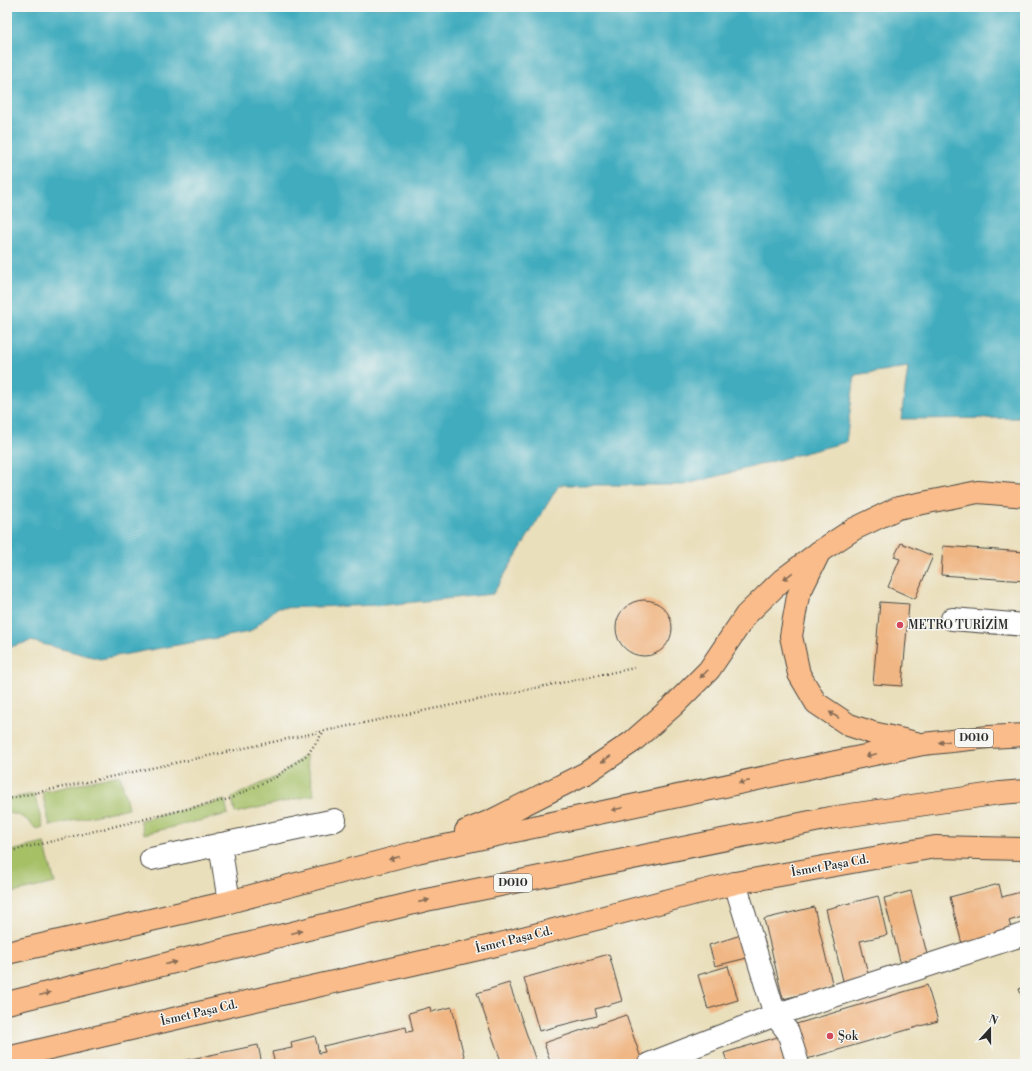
<svg xmlns="http://www.w3.org/2000/svg" width="1032" height="1071" viewBox="0 0 1032 1071" font-family="'Libre Bodoni',serif">
<rect width="100%" height="100%" fill="#f6f6f2"/>
<filter id="ink" filterUnits="userSpaceOnUse"><feTurbulence type="fractalNoise" baseFrequency=".025" numOctaves="2"/><feDisplacementMap in="SourceGraphic" scale="8" xChannelSelector="R" yChannelSelector="G"/><feConvolveMatrix kernelMatrix="1 2 1 2 8 2 1 2 1" color-interpolation-filters="sRGB"/></filter>
<filter id="wash" filterUnits="userSpaceOnUse"><feTurbulence type="fractalNoise" baseFrequency=".012" numOctaves="4" result="noise"/><feDisplacementMap in="SourceGraphic" scale="16" xChannelSelector="R" yChannelSelector="G"/><feGaussianBlur stdDeviation="0.9" result="paint"/><feColorMatrix in="noise" values="0 0 0 0 0 0 0 0 0 0 0 0 0 0 0 0 0 1.4 0 .05"/><feComposite in="paint" operator="in"/></filter>
<g filter="url(#wash)">
<rect width="100%" height="100%" fill="#eadfbb"/>
<path fill="#a6c066" stroke="#687648" d="M306,755L314,795L235,813L232,797L276,777Z
M120,775L128,808L50,826L42,792Z
M34,794L43,827L36,829C28,819 20,814 7,813V799Z
M225,800L228,814L144,834L140,820Z
M44,843L55,883L7,894V852Z"/>
<path fill="#40acbe" stroke="#366c74" d="M7,7H1025V418L901,419L908,367L855,375L846,442L684,485H559L493,594L386,605L277,608L250,632L100,659L31,641L7,648Z"/>
<g id="blocks">
<path fill="#f0b683" d="M901,543L933,556L915,599L888,587L900,559L894,557Z
M943,546L1025,552V581L941,575Z
M616 628a28 28 0 1 1 56 0a28 28 0 1 1-56 0Z
M880,602L909,604L902,686L873,684Z
M999,884L1002,897L1024,891L1025,896V916L1009,921L1012,931L962,944L950,897Z
M911,891L928,958L901,965L884,898Z
M878,896L887,935L860,941L869,978L844,985L826,909Z
M814,907L833,987L783,999L764,919Z
M741,935L747,958L715,966L709,945Z
M609,954L622,1001L595,1009L597,1016L539,1031L524,978Z
M728,966L738,1000L708,1009L698,975Z
M509,983L537,1064H502L477,993Z
M927,985L938,1021L807,1059L796,1024Z
M1025,987V1006L1019,989Z
M430,1007L431,1012L452,1007L466,1064H275L272,1052L292,1048L291,1042L315,1036L319,1053L325,1052L323,1046L406,1027L407,1032L413,1031L409,1013Z
M626,1015L642,1061L632,1064H551L544,1043Z
M781,1036L789,1064H728L724,1053Z
M258,1045L262,1064H172V1063Z"/>
</g>
</g>
<g filter="url(#ink)">
<use href="#blocks" fill-opacity="0" stroke="#484641" stroke-width="1"/>
<g fill="none" stroke-linecap="round" stroke-linejoin="round">
<defs>
<path id="minor" d="M952,619L1025,625
M220,844L229,902
M151,859L335,820
M735,883L775,1015L788,1032L798,1064
M649,1064L775,1015L1025,934"/>
<path id="major" d="M819,552L854,529L898,508L978,492L1025,496
M7,1058L220,1008L496,945L735,883L935,847L1025,849"/>
<path id="highway" d="M818,555L798,596L791,636L799,674L816,703L849,725L873,733L916,743
M466,831L491,821L586,773L632,742L673,706L709,670L746,615L782,580L819,552
M7,953L229,902L417,852L836,762L923,744L989,737L1025,735
M7,1003L426,900L830,818L1000,793L1025,791"/>
</defs>
<use href="#minor" stroke="#484641" stroke-width="24"/>
<use href="#major" stroke="#484641" stroke-width="24"/>
<use href="#highway" stroke="#484641" stroke-width="24"/>
<path stroke="#484641" stroke-width="2.5" stroke-dasharray="1 3" stroke-linecap="butt" d="M7,799L324,731L634,668
M7,852L229,799L276,777L308,754L324,731"/>
<use href="#minor" stroke="#fff" stroke-width="22"/>
<use href="#major" stroke="#f9bc8a" stroke-width="22"/>
<use href="#highway" stroke="#f9bc8a" stroke-width="22"/>
</g>
<defs><path id="oneway-solid" d="M-6-.8H1V-3.2L6.5 0L1 3.2V.8H-6Z"/></defs>
<g fill="#886c56">
<use href="#oneway-solid" transform="translate(788 576) rotate(143)"/>
<use href="#oneway-solid" transform="translate(704 674) rotate(135)"/>
<use href="#oneway-solid" transform="translate(834 715) rotate(-147)"/>
<use href="#oneway-solid" transform="translate(944 742) rotate(173)"/>
<use href="#oneway-solid" transform="translate(871 755) rotate(168)"/>
<use href="#oneway-solid" transform="translate(606 759) rotate(146)"/>
<use href="#oneway-solid" transform="translate(744 782) rotate(168)"/>
<use href="#oneway-solid" transform="translate(617 809) rotate(168)"/>
<use href="#oneway-solid" transform="translate(394 858) rotate(165)"/>
<use href="#oneway-solid" transform="translate(424 901) rotate(-13)"/>
<use href="#oneway-solid" transform="translate(297 932) rotate(-14)"/>
<use href="#oneway-solid" transform="translate(171 963) rotate(-14)"/>
<use href="#oneway-solid" transform="translate(45 994) rotate(-14)"/>
</g>
</g>
<g fill="#d1495b" stroke="#f6f6f2" stroke-width="1.5">
<circle cx="900" cy="625" r="4"/>
<circle cx="830" cy="1036" r="4"/>
</g>
<g text-anchor="middle" dominant-baseline="central" stroke-width="3" stroke-linejoin="round" paint-order="stroke">
<g fill="#f6f6f2" stroke="#686867" stroke-width="1">
<rect x="955" y="729" width="38" height="18" rx="3"/>
<rect x="494" y="874" width="38" height="18" rx="3"/>
</g>
<g font-size="11" font-weight="bold" fill="#2b2b2b">
<text x="974" y="738">D010</text>
<text x="513" y="883">D010</text>
</g>
<g font-size="12" fill="#2b2b2b" stroke="#f6f6f2" text-anchor="start">
<text x="908" y="625">METRO TURİZİM</text>
<text x="838" y="1036">Şok</text>
</g>
<g font-size="12" fill="#2b2b2b" stroke="#f6f6f2">
<text transform="translate(830 866) rotate(-10)">İsmet Paşa Cd.</text>
<text transform="translate(514 940) rotate(-14)">İsmet Paşa Cd.</text>
<text transform="translate(199 1013) rotate(-13)">İsmet Paşa Cd.</text>
</g>
</g>
<rect width="1032" height="1071" fill="none" stroke="#f6f6f2" stroke-width="24"/>
<g transform="translate(990 1029) rotate(21)" stroke="#f6f6f2" stroke-width="3" paint-order="stroke">
<path d="M0-3L7 15L0 10L-7 15Z" fill="#2b2b2b"/>
<text y="-6" font-size="11" font-weight="bold" text-anchor="middle" fill="#2b2b2b">N</text>
</g>
</svg>
